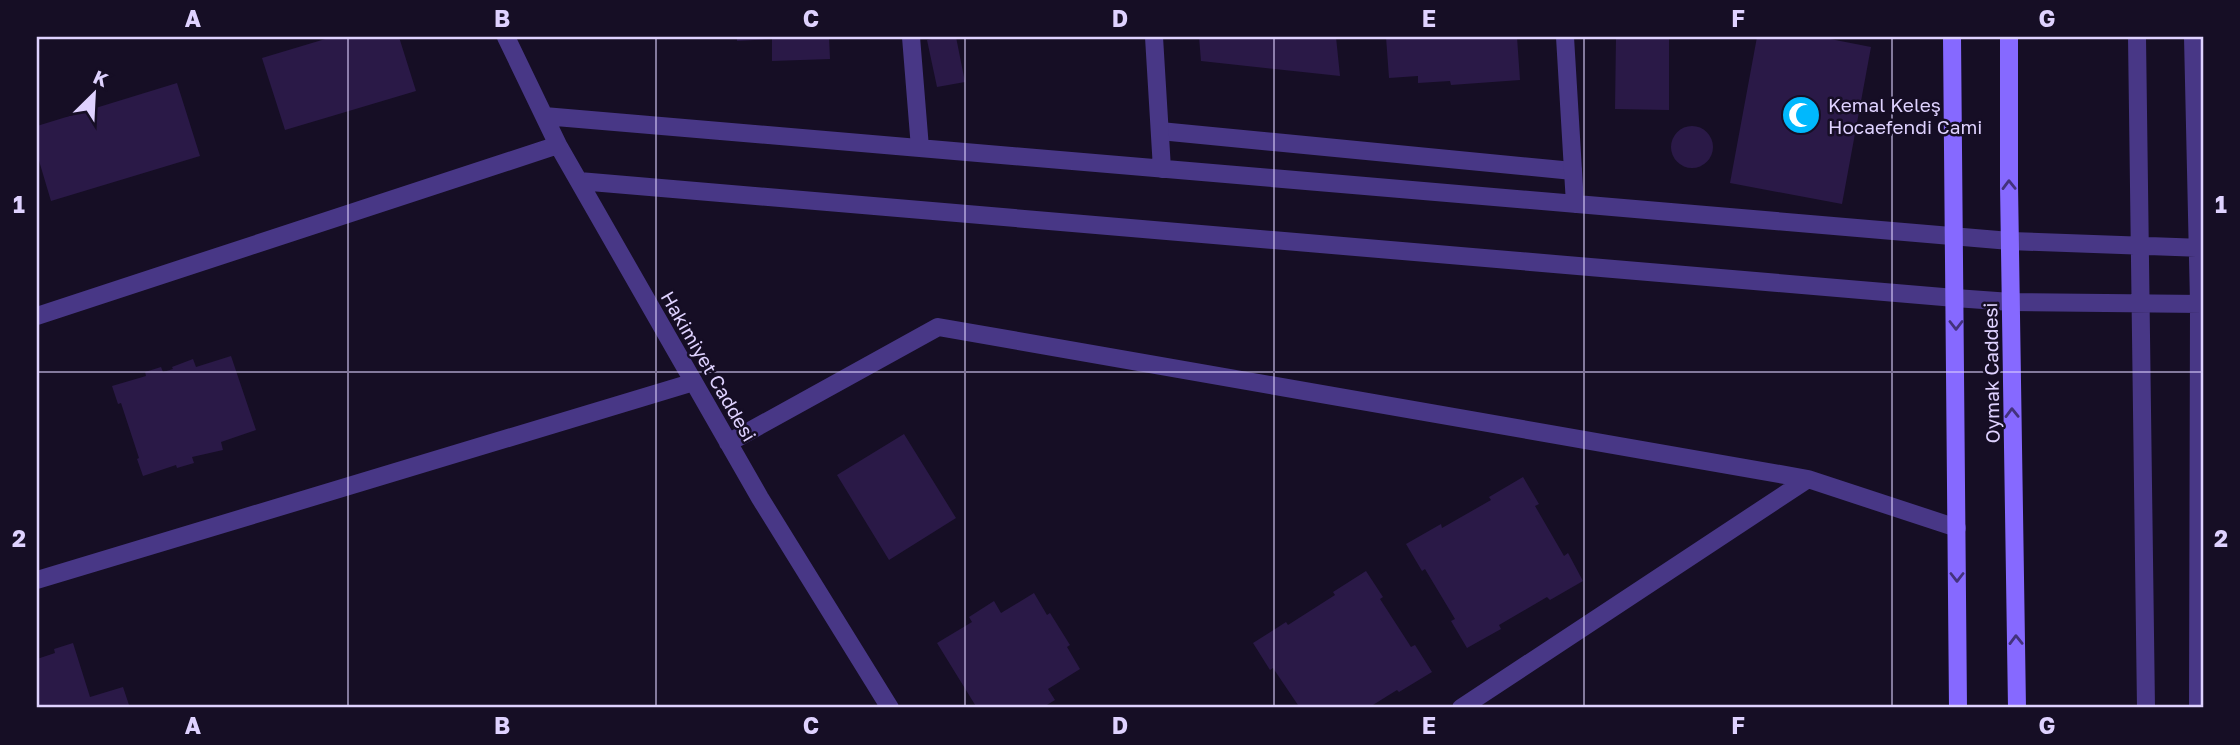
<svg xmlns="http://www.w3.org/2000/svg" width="2240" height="745" viewBox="0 0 2240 745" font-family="'Golos Text',sans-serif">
<rect width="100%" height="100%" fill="#160e25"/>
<path fill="#2a1947" d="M332,37H399L416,91L285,130L262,58Z
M737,37H829L830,59L772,61V39L737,41Z
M942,37H956L965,82L937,87L927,40Z
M1199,37H1336L1340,76L1201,61Z
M1386,37H1517L1520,80L1451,85L1450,81L1418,83V76L1389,78Z
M1616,37H1669V110L1615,109Z
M1757,37H1820L1871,47L1842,204L1730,183Z
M177,83L200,156L51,201L37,154V126Z
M1671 147a21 21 0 1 1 42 0a21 21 0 1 1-42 0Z
M231,356L256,430L221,442L223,450L192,457L194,463L177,468L176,465L143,476L137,459L139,458L121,403L118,404L112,386L146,376L145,372L161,367L163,372L173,369L172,367L193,359L196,367Z
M904,434L956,518L889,560L837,475Z
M1523,477L1539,504L1535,506L1564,556L1568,553L1583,581L1550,600L1547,597L1499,625L1501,629L1467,648L1451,621L1455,619L1425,569L1422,571L1406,544L1441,524L1442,528L1491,500L1489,497Z
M1366,571L1383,597L1380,599L1411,647L1415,645L1432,672L1399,692L1397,690L1368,708H1300L1273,668L1270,670L1253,643L1286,622L1288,625L1335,595L1333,592Z
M1034,593L1047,615L1050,613L1070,645L1067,647L1080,669L1048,689L1055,700L1042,708H977L937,643L972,622L969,617L994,601L1001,613Z
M73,643L90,697L123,687L130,708H37V659L55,653L54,649Z"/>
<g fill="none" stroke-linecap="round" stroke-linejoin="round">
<path stroke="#483786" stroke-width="18" d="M1160,131L1573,171"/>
<path stroke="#483786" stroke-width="18" d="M506,37L558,145L760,498L890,708
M911,37L920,148
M1154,37L1162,169
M1565,37L1575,204
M2137,37L2146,708
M2193,37L2199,303L2198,708
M544,116L2010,241L2203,248
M579,181L1955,298L2011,302L2203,304
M37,316L558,145
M728,443L938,327L1808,479L1957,528
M37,580L694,382
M1461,708L1808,479"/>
<path stroke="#8669ff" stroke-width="18" d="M1952,37L1958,708
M2009,37V185L2017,708"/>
</g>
<defs><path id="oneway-chevron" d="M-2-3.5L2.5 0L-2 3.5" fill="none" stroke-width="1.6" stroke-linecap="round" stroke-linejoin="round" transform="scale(1.75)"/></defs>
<g stroke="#43327c">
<use href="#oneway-chevron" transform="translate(2009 185) rotate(-91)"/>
<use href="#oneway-chevron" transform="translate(1956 325) rotate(90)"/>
<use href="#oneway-chevron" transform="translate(2012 413) rotate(-91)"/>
<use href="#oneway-chevron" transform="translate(1957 577) rotate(90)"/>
<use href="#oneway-chevron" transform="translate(2016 640) rotate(-91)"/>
</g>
<path fill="none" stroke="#dfd2ff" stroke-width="2" stroke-opacity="0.55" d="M348,37V708M656,37V708M965,37V708M1274,37V708M1584,37V708M1892,37V708M37,372H2203"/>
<defs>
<symbol id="mosque-disc" viewBox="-11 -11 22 22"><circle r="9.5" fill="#00b8fd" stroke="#160e25"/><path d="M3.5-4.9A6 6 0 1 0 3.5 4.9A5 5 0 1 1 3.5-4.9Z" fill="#fff"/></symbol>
</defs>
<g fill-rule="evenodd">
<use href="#mosque-disc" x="1779" y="93" width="44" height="44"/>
</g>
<g text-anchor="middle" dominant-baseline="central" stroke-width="5" stroke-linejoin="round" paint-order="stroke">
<g font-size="19" fill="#dfd2ff" stroke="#160e25" text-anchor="start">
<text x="1828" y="104">Kemal Keleş<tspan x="1828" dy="22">Hocaefendi Cami</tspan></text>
</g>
<g font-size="19" fill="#dfd2ff" stroke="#160e25">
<text transform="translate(709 366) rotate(60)">Hakimiyet Caddesi</text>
<text transform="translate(1991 373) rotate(-91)">Oymak Caddesi</text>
</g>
</g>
<rect width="2240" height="745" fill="none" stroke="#160e25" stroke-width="77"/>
<g transform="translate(94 94) rotate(24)" stroke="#160e25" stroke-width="5" paint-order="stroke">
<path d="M0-5L12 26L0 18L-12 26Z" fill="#dfd2ff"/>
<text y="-10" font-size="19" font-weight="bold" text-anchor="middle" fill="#dfd2ff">K</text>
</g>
<rect x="38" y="38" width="2164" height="668" fill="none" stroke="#dfd2ff" stroke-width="2.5"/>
<g font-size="23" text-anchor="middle" font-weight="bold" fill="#dfd2ff">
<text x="193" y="27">A</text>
<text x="502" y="27">B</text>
<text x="811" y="27">C</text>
<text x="1120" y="27">D</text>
<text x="1429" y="27">E</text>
<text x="1738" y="27">F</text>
<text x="2047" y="27">G</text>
<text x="19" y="213">1</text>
<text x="2221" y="213">1</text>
<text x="19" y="547">2</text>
<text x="2221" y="547">2</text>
<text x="193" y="734">A</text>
<text x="502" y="734">B</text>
<text x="811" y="734">C</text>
<text x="1120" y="734">D</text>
<text x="1429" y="734">E</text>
<text x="1738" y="734">F</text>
<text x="2047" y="734">G</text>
</g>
</svg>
